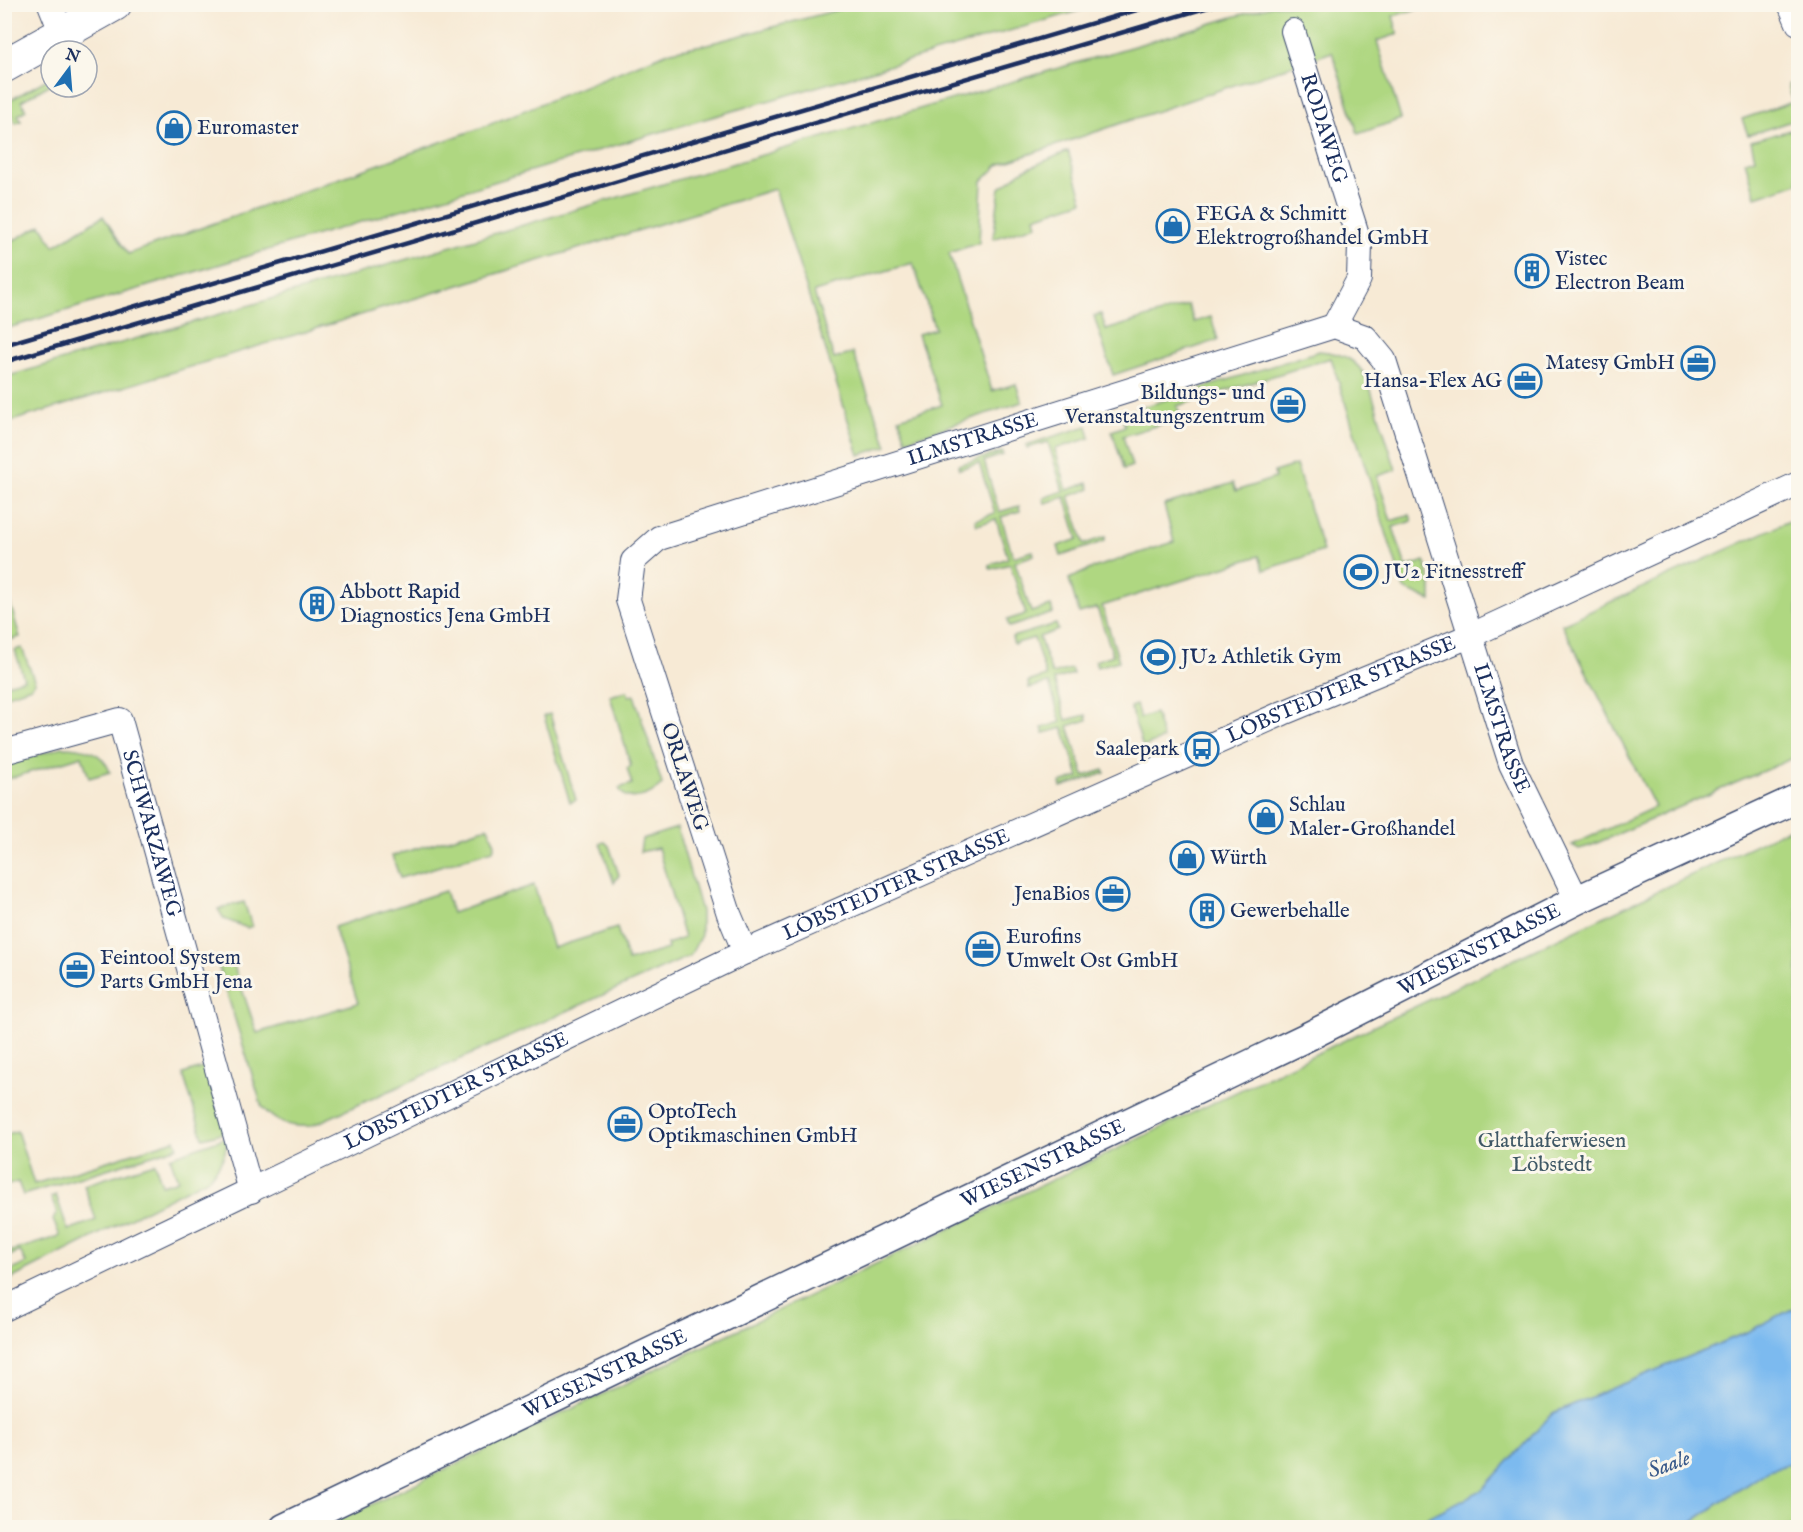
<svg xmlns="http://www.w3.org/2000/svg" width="1803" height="1532" viewBox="0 0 1803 1532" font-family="'IM FELL English',serif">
<rect width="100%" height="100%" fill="#fbf7ec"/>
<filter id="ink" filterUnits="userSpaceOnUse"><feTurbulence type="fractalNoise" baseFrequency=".0167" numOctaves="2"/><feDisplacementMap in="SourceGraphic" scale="12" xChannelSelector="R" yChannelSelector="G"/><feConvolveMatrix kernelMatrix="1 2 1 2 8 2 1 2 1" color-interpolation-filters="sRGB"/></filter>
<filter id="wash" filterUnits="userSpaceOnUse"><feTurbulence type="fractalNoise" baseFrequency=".008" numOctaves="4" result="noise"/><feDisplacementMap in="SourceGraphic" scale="24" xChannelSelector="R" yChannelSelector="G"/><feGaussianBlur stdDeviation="1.35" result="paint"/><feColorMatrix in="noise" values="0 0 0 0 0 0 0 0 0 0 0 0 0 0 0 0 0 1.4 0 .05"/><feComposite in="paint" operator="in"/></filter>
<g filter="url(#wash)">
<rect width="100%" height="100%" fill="#f7ead5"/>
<path fill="#afd781" stroke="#658370" stroke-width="1.5" d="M860,4L1099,5L660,132L5,329V245L41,225L54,246L103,216L128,254L483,127L671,51L708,44Z
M1274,5H1430L1393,16L1398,34L1377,41L1401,119L1358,134L1332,52L998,165L982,181L979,243L949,253L992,391L1016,384L1022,402L906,440L899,418L942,405L918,334L935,329L913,263L814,292L834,359L853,353L887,446L859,455L775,189L5,423V377Z
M51,77V84L21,101L26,110L18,115L21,121L16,123L9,110L5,113V103Z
M1792,83L1798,85V119L1748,135L1742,119L1793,102L1788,85Z
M1798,128V183L1756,197L1745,161L1755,158L1751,141Z
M1068,151L1083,201L1035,217L1037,225L993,239L1000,188L1024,170Z
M1188,305L1194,322L1211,317L1218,340L1113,375L1094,316L1101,314L1106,330Z
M1319,351C1343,353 1357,359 1368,381L1396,470L1377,476L1391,521L1410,515L1412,521L1393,527L1406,567L1425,561L1431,584V601L1404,589L1331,358L1177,406L1181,418L1123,436L1132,466L1124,469L1112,431L1125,426L1121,414Z
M1087,426L1090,438L1055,449L1067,490L1088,483L1090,489L1069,496L1084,544L1105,537V541L1061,556L1058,546L1078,539L1065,497L1045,503L1043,498L1063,491L1048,442L1027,448L1026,445Z
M1002,452L1003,455L984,461L999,512L1019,506L1020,511L1001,517L1013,557L1033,551L1034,555L1015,562L1031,612L1051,606L1053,613L1009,627L1007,620L1026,614L1010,564L991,569L989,565L1008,558L996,519L977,525L975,520L995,513L979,463L959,469L958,465Z
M1296,465L1323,551L1264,570L1259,556L1102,606L1119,661L1097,667L1095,661L1113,655L1097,608L1079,613L1069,579L1093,568L1174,542L1164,505L1233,483L1236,491L1275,478L1274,472Z
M1798,517V756L1590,846L1579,849L1572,845L1655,807L1562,624Z
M5,586L20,637L6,641L4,635Z
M1056,624L1058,630L1039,637L1052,674L1071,669L1073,674L1054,680L1066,720L1086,715L1087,720L1068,726L1084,776L1104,770L1105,773L1061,787L1060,783L1079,777L1063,728L1044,733L1042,728L1061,722L1049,683L1029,688L1028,682L1046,676L1034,638L1014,644L1012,637Z
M22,648L35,682L31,687L5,696V685L24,679L15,650Z
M627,691L629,696L634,695L662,784C654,795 626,806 619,788L632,784L627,768L631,766L610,696Z
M1136,705L1140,718L1155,713L1163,739L1143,747L1130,707Z
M550,714L576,800L570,802L544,716Z
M62,747C83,747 103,751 110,772L89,778L82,756L5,780V765Z
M1798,824V1306L1745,1333L1553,1413L1482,1490L1409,1527L322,1528Z
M488,827L495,844L493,850L400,878L392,856Z
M677,828L701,911V935L690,956L311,1126C289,1127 277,1124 262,1107L218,964L232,960L257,1033L358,1003L334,927L445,891L452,913L534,885L553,948L617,928L628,961L668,949L667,944L684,938L658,848L640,852L642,839Z
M605,842L609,846L619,875L614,883L600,843Z
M244,902L252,926L247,928L224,919L218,909Z
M205,1067L226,1132L203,1138L183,1074Z
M17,1131L34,1184L175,1140L178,1147L23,1195L18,1182L5,1186V1135Z
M227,1137C227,1155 220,1165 209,1178L5,1282V1274L26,1263L20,1251L5,1258V1253L60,1236L53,1220L57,1212L51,1197L56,1195L68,1230L96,1220L84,1185L155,1163L162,1185L178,1180L170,1157Z
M1798,1462V1527L1684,1528L1768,1470Z"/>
<path fill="#7cbaef" stroke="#4c74a6" stroke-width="1.5" d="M1798,1306V1462L1768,1470L1684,1527H1409L1482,1490L1553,1413L1745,1333Z"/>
</g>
<g filter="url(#ink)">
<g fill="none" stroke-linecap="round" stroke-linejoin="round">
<defs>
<g id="minor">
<path d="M50,4L62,34"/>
<path d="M1790,4L1798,23"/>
<path id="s1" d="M1293,31L1360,244L1359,279L1334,326"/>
<path id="s2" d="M4,752L120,720L251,1191"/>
<path id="s3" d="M745,952L729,914L628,600L633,561L659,538L1334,326L1365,337L1384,360L1511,764L1577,900"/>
<path id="s4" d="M4,1309L745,952L1283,713L1472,635L1798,484"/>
</g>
<g id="tertiary">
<path id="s5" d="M284,1528L1311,1035L1577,900L1798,798"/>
</g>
<path id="primary" d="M4,66L115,4"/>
</defs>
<use href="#minor" stroke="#3c4b70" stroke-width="26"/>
<use href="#tertiary" stroke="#3c4b70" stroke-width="31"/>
<use href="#primary" stroke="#3c4b70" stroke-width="35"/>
<use href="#minor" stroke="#fff" stroke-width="24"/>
<use href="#tertiary" stroke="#fff" stroke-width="28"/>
<use href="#primary" stroke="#fff" stroke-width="33"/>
<path stroke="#1b2f5e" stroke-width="4.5" d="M4,345L1157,4
M4,362L1219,4"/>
</g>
</g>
<defs>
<symbol id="shop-ring" viewBox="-11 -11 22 22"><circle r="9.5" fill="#fbf7ec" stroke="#1f6fb2" stroke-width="1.5"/><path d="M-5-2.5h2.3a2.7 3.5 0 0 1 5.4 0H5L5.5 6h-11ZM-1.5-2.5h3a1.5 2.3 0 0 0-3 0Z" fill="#1f6fb2"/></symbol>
<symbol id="building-ring" viewBox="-11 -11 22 22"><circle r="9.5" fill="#fbf7ec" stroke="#1f6fb2" stroke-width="1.5"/><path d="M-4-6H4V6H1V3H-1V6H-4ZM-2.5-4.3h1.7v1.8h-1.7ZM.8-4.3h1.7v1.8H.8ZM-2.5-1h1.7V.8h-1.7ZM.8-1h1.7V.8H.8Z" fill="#1f6fb2"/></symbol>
<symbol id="office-ring" viewBox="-11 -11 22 22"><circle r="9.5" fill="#fbf7ec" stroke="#1f6fb2" stroke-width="1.5"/><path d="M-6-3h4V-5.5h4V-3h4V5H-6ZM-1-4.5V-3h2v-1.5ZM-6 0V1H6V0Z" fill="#1f6fb2"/></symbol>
<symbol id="stadium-ring" viewBox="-11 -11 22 22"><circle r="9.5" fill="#fbf7ec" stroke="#1f6fb2" stroke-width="1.5"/><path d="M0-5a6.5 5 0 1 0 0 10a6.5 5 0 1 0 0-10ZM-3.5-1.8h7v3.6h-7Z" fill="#1f6fb2"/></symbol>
<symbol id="bus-ring" viewBox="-11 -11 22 22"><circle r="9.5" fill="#fbf7ec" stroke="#1f6fb2" stroke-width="1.5"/><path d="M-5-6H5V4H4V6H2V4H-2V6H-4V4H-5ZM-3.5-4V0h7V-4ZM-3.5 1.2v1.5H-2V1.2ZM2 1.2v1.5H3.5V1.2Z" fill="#1f6fb2"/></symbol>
</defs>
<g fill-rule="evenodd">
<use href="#shop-ring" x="155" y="109" width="38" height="38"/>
<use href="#shop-ring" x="1154" y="207" width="38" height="38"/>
<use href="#building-ring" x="1513" y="252" width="38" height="38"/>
<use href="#office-ring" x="1679" y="344" width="38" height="38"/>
<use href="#office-ring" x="1506" y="362" width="38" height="38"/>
<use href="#office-ring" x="1269" y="386" width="38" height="38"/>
<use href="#stadium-ring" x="1342" y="553" width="38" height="38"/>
<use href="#building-ring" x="298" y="585" width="38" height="38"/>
<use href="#stadium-ring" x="1139" y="638" width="38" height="38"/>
<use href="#bus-ring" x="1183" y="730" width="38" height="38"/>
<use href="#shop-ring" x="1247" y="798" width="38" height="38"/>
<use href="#shop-ring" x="1168" y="839" width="38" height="38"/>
<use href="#office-ring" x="1094" y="875" width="38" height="38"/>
<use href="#building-ring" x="1188" y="892" width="38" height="38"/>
<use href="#office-ring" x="964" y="930" width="38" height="38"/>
<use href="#office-ring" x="58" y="951" width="38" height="38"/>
<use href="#office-ring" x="606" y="1105" width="38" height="38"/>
</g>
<g text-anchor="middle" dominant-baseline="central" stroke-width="6" stroke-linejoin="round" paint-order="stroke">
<g font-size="21" fill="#1b2f5e" stroke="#fbf7ec" text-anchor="start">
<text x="197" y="128">Euromaster</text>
<text x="1196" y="214">FEGA &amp; Schmitt<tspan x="1196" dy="24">Elektrogroßhandel GmbH</tspan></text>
<text x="1555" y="259">Vistec<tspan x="1555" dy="24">Electron Beam</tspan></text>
<text x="1675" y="363" text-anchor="end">Matesy GmbH</text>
<text x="1502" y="381" text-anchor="end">Hansa-Flex AG</text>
<text x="1265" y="393" text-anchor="end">Bildungs- und<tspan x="1265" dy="24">Veranstaltungszentrum</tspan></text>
<text x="1384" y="572">JU2 Fitnesstreff</text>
<text x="340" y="592">Abbott Rapid<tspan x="340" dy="24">Diagnostics Jena GmbH</tspan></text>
<text x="1181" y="657">JU2 Athletik Gym</text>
<text x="1179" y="749" text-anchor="end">Saalepark</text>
<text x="1289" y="805">Schlau<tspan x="1289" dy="24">Maler-Großhandel</tspan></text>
<text x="1210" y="858">Würth</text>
<text x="1090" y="894" text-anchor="end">JenaBios</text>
<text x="1230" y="911">Gewerbehalle</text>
<text x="1006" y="937">Eurofins<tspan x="1006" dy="24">Umwelt Ost GmbH</tspan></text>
<text x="100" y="958">Feintool System<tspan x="100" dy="24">Parts GmbH Jena</tspan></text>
<text x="648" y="1112">OptoTech<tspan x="648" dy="24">Optikmaschinen GmbH</tspan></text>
</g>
<g font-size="21" fill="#1b2f5e" stroke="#fbf7ec">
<text stroke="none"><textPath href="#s1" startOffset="102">RODAWEG</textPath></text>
<text stroke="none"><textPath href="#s3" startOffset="774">ILMSTRASSE</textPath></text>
<text stroke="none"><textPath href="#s4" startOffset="1474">LÖBSTEDTER STRASSE</textPath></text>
<text stroke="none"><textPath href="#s3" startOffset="1602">ILMSTRASSE</textPath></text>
<text transform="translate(684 777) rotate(72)">ORLAWEG</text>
<text stroke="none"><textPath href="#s2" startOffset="238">SCHWARZAWEG</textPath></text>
<text stroke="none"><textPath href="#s4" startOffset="988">LÖBSTEDTER STRASSE</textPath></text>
<text stroke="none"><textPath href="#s5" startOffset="1328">WIESENSTRASSE</textPath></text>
<text stroke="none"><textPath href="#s4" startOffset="502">LÖBSTEDTER STRASSE</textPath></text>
<text stroke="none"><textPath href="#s5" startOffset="842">WIESENSTRASSE</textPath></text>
<text stroke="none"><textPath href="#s5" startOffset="356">WIESENSTRASSE</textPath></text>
</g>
<g font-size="21" fill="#405967" stroke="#fbf7ec">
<text x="1552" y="1141">Glatthaferwiesen<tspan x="1552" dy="24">Löbstedt</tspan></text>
</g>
<g font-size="22" font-style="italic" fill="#38598a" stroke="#fbf7ec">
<text transform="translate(1669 1465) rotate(-20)">Saale</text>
</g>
</g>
<rect width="1803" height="1532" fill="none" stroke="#fbf7ec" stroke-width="24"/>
<g transform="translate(69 69) rotate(16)"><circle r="28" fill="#fbf7ec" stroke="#a1a7b3" stroke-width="1.5"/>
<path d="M0-4.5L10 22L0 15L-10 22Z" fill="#1f6fb2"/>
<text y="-9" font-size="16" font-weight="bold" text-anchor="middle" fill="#1b2f5e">N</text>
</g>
</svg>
